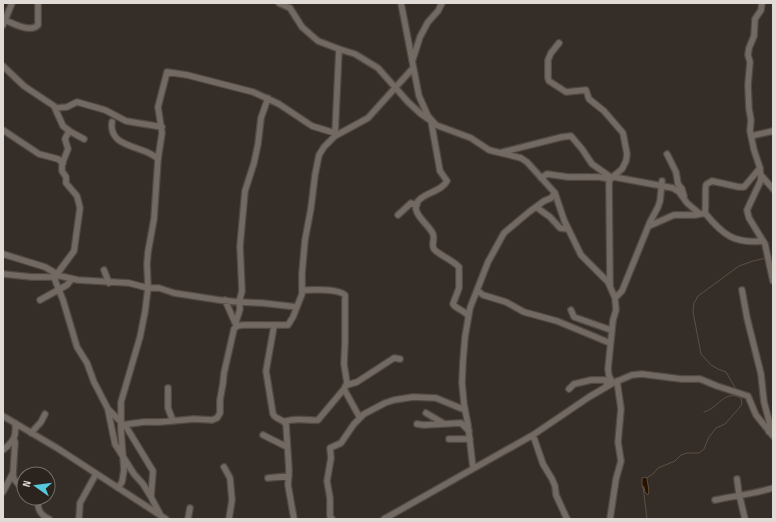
<svg xmlns="http://www.w3.org/2000/svg" width="776" height="522" viewBox="0 0 776 522" font-family="'Sofia Sans Condensed',sans-serif">
<rect width="100%" height="100%" fill="#352e28"/>
<path fill="#271200" stroke="#5e4e40" d="M647,477C647,484 650,488 648,495L645,492L644,487H642V478Z"/>
<g fill="none" stroke-linecap="round" stroke-linejoin="round">
<path stroke="#5e4e40" stroke-width="1" d="M736,389L726,372L718,369L711,365L701,354L693,312L694,303L698,296L739,266L753,261L766,258
M647,478L654,473L658,468L675,461L681,455L687,453H699L704,449L709,437L716,428L725,424L740,407L742,403L741,398C724,389 719,408 704,412
M643,486L647,519"/>
<defs>
<path id="minor" d="M279,3L290,8L302,27L318,41L339,49L355,54L378,68L408,102L421,114L431,121L440,171L447,181C442,191 427,192 419,200C408,212 429,224 433,234C435,239 431,245 434,249C436,253 454,261 459,267V288L453,304C456,309 464,310 468,316
M401,3L419,96L428,116L436,125L471,138L489,150L521,158L527,162L555,193L564,220L581,255L608,282L615,298L616,310L613,320L608,369L609,376L613,383
M762,3L761,10L755,19L754,36L749,48L748,55L750,62L748,85L749,109L751,120L750,131L754,150L760,168L761,180L747,210L749,218L765,244L773,281
M5,20C14,24 31,33 38,25V3
M3,25L12,3
M559,43L551,53L548,60V78L549,81L566,92L586,90L589,99L604,111L623,133L627,154L626,161L622,169L610,179L609,183L610,285
M413,59L420,37L428,22L438,11L442,3
M3,66L24,86L54,106L63,126L71,132L84,139
M56,108L67,107L77,102L105,110L126,121L162,127
M112,122C108,149 145,145 158,159
M3,130L39,154L58,159L63,163
M69,131L65,139L68,149L62,164V171L66,177V183L77,196L80,208L74,251L57,274L55,280L63,300L77,347L87,363L94,382L108,409L121,422
M335,135L339,49
M751,136L773,131
M503,152L562,137L571,136L582,149L592,164L612,178
M667,154L676,172L678,184L682,189L684,196
M761,175L773,189
M614,177L673,188L679,192L687,203L700,214
M541,178L547,174L568,177H599L610,179
M536,207L550,217L560,228L568,229
M705,213C722,234 734,244 762,241
M398,215L411,203L417,205
M649,226L674,215H695L705,213C706,207 705,187 706,185C707,183 711,182 712,181L739,187H744L760,168
M3,254L45,267L57,274
M104,270L109,283
M3,274L32,277H55
M56,275L78,280L129,283L148,288H159L174,293L219,300L239,302L262,303L297,307
M477,290L483,295L506,302L524,312L557,321L610,343
M742,290L747,318L761,374L764,402L771,428L769,432
M615,298L622,291L650,222L658,207L660,201L662,181
M40,300L67,285L72,279
M225,300L236,325
M571,310L574,317L611,330
M237,326L236,322L240,309L239,302L242,291L240,246L245,191L254,163L258,144L261,118L268,98
M274,326L266,371L273,414C276,420 283,419 286,424L289,470L288,485L294,519
M347,385L357,382L394,358L400,359
M168,388V408L173,421
M344,389L360,418
M569,389L574,384L591,380H605L607,382L606,387
M108,410L115,444L134,474L143,484L151,497
M426,413L443,423
M3,416L57,448L166,519
M284,422C295,417 306,421 318,420L344,389L347,383L344,364L345,343V295C337,288 313,290 303,290
M417,424L424,425L461,423L469,431
M121,425L144,422H160L194,419L212,420L217,418L220,413V400L223,383L224,373L234,329L237,326L243,325H288L293,317L302,294V273L305,240L311,208L315,175L319,155L324,147L335,136L368,118L413,68
M125,425L153,471L151,497L160,514
M31,433L41,422L45,414
M263,435L287,447
M533,435L543,464L552,479L555,486L556,495L567,519
M14,439L15,442L13,475L14,479L24,491
M449,439H470
M3,450C13,442 17,437 15,423
M224,467L230,478L232,500L229,519
M473,468L468,425L464,404L462,383L463,361L465,337L470,308L488,262L504,233L529,212L544,201L551,198L555,193
M268,478L289,476
M737,479L739,494L745,519
M118,488L122,482L124,470L121,430V402L140,337L145,312L148,288L147,264L148,252L154,219L158,159L162,133L158,107L167,72L187,75L253,92L279,104L312,126L335,133
M3,492L13,473
M36,498L38,499C37,509 40,515 49,519
M715,500C734,496 754,494 773,488
M79,519L80,503L96,474
M188,519L190,508
M332,519L330,516V498L327,481L331,458L330,448L341,443L354,424L364,414L385,403L394,400L413,397L436,398L465,410
M384,519L533,435L589,397L613,383L632,375L642,374L681,379H700L717,386L748,396L756,415L773,436
M610,519L616,479L621,461L618,442L621,409L617,381"/>
</defs>
<use href="#minor" stroke="#504944" stroke-width="8"/>
<use href="#minor" stroke="#726962" stroke-width="5.5"/>
</g>
<rect width="776" height="522" fill="none" stroke="#e0dbd7" stroke-width="8"/>
<g transform="translate(36 486) rotate(284)"><circle r="19" fill="#2b241e" stroke="#736d68"/>
<path d="M0-3L7 15L0 10L-7 15Z" fill="#55cadf"/>
<text y="-6" font-size="11" font-weight="bold" text-anchor="middle" fill="#e0dbd7">N</text>
</g>
</svg>
